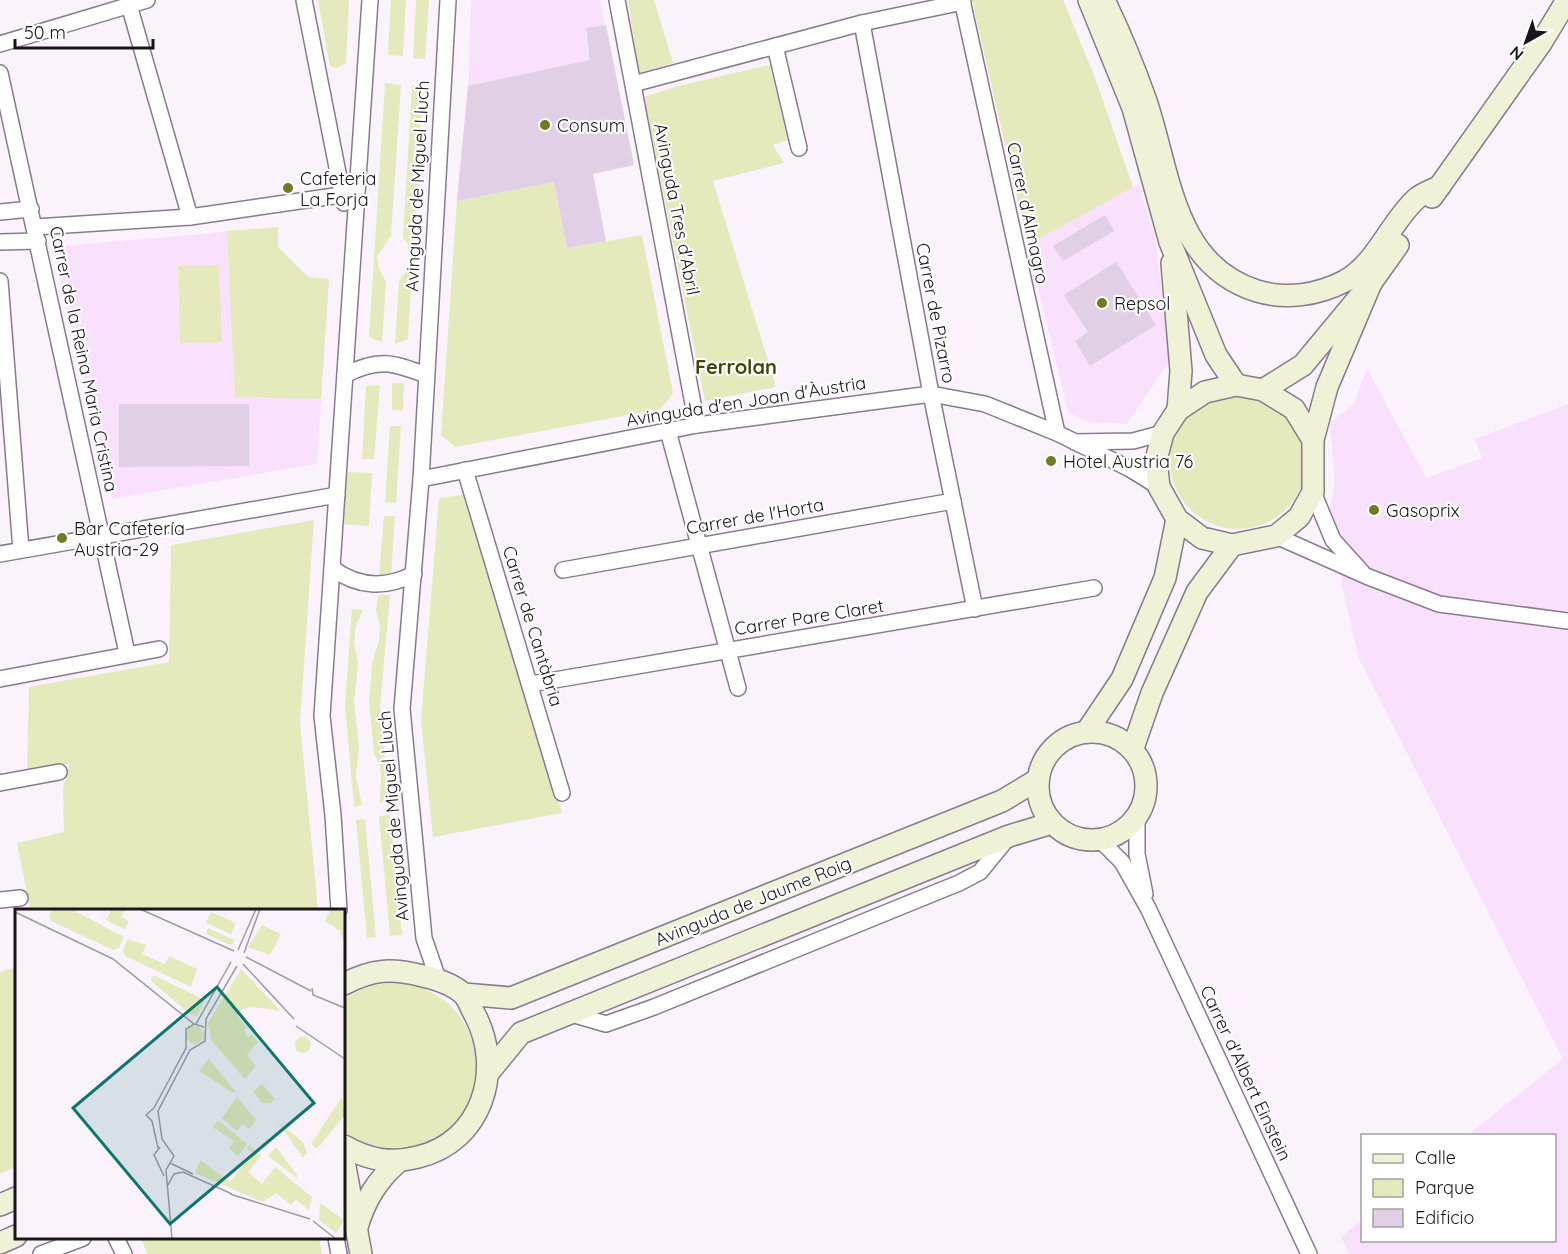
<svg xmlns="http://www.w3.org/2000/svg" width="1568" height="1254" font-family="Quicksand,sans-serif">
<style>
.built{fill:#f9e1fe}
.green{fill:#e4eabc}
.building{fill:#e1cfe5}
.lines{fill:none;stroke-linecap:round;stroke-linejoin:round}
.street-casing{stroke:#8a7a8e;stroke-width:18}
.secondary-casing{stroke:#8a7a8e;stroke-width:24}
.street{stroke:#fff;stroke-width:15}
.secondary{stroke:#eff2d6;stroke-width:21}
.poi-dot{fill:#737a24;stroke:#fff;stroke-width:2}
.labels{text-anchor:middle;dominant-baseline:central;stroke-width:4.5;stroke-linejoin:round;paint-order:stroke}
.poi-label{font-size:18px;fill:#1a141b;stroke:#fff;text-anchor:start}
.street-label{font-size:18px;fill:#1a141b;stroke:#fff}
.neighbourhood-label{font-size:20px;font-weight:bold;fill:#424608;stroke:#fff}
.inset-road{fill:none;stroke:#a19aa2;stroke-width:1.5}
.view{fill:#0f766e;fill-opacity:0.15;stroke:#0f766e;stroke-width:3}
.inset-edge{fill:none;stroke:#1a141b;stroke-width:3}
</style>
<rect width="100%" height="100%" fill="#fbf3fc"/>
<g class="built">
<path d="M471,0H600L634,165L457,201L468,86Z"/>
<path d="M1139,185L1155,237L1170,360L1127,424L1087,422L1068,412L1028,245L1117,194Z"/>
<path d="M278,227V247L308,277L329,279L317,464L112,499L52,247Z"/>
<path d="M1367,368L1426,478L1482,458L1475,439L1568,404V1254H1349L1341,1237L1362,1220V1240H1554V1136L1468,1135L1563,1059L1359,659L1342,586L1341,534L1330,509L1335,482L1330,423L1354,404Z"/>
</g>
<g class="green">
<path d="M318,0H349L346,63L337,68L330,66Z"/>
<path d="M391,0H406L403,56L388,55Z"/>
<path d="M416,0H429L425,59L413,58Z"/>
<path d="M628,0H654L673,63L639,73Z"/>
<path d="M972,0H1063L1094,75L1133,187L1028,245Z"/>
<path d="M770,65L788,140L773,145L784,163L713,181L776,387L705,401L644,97L678,86Z"/>
<path d="M385,83L401,85L391,236L377,256L379,269L386,282L382,342L369,337Z"/>
<path d="M412,85L423,87L408,339L395,344L399,281L410,266L408,244L403,238Z"/>
<path d="M554,182L567,248L642,235L673,393L661,409L455,447L441,435L457,201Z"/>
<path d="M278,227V247L308,277L329,279L321,399L235,397L227,231Z"/>
<path d="M219,265L222,342L180,343L178,266Z"/>
<path d="M392,383H404L403,411L392,410Z"/>
<path d="M380,385L374,459H362L366,386Z"/>
<circle cx="1238" cy="461" r="68"/>
<path d="M390,426H401L396,503L385,502Z"/>
<path d="M345,472L372,473L369,526L342,524Z"/>
<path d="M464,495L562,813L433,837L421,721L439,498Z"/>
<path d="M384,516H395L391,575L379,577Z"/>
<path d="M314,520L300,722L318,910H26L30,909L17,843L64,832L63,788L69,764L27,769L29,687L169,662L171,545Z"/>
<path d="M378,595H390L380,706L389,802L380,803L381,775L379,762L374,754L369,702L372,663L379,641L380,626L376,611Z"/>
<path d="M352,609L363,610L356,625L354,642L358,664L354,702L359,746L356,776L362,805L354,807L345,705Z"/>
<path d="M390,815L402,935L390,936L379,816Z"/>
<path d="M365,819L376,937L367,938L356,820Z"/>
<path d="M16,967V1167L0,1174V972Z"/>
<path d="M393,982C500,990 505,1135 404,1148C382,1151 361,1145 344,1132V998L366,987Z"/>
<path d="M140,1238H319L322,1254H148Z"/>
</g>
<g class="building">
<path d="M606,25L634,165L593,174L606,241L567,248L554,182L457,201L468,86L590,60L586,28Z"/>
<path d="M1105,215L1114,231L1063,261L1053,246Z"/>
<path d="M1116,262L1156,325L1090,366L1075,341L1088,332L1064,295Z"/>
<path d="M119,404H249V466L119,467Z"/>
</g>
<g class="lines">
<defs>
<g id="street">
<path d="M304,0L344,203"/>
<path d="M617,0L697,425"/>
<path d="M962,0L1057,433"/>
<path d="M129,5L190,217"/>
<path d="M862,23L931,394L975,609"/>
<path d="M0,44L147,0"/>
<path d="M775,46L799,148"/>
<path d="M0,73L127,653"/>
<path d="M633,84L862,23L963,2"/>
<path d="M0,212L31,209"/>
<path d="M35,227L190,217L341,195L358,184"/>
<path d="M0,242L38,241"/>
<path d="M0,281L21,550"/>
<path d="M345,375C378,358 392,362 426,375"/>
<path d="M668,431L738,688"/>
<path d="M1075,442L1133,441L1163,433"/>
<path d="M465,470L562,793"/>
<path d="M421,479L697,425L931,394L985,404L1057,433L1130,469L1159,487"/>
<path d="M1313,492L1333,540L1362,572"/>
<path d="M1276,536L1366,576L1439,604L1568,621"/>
<path d="M0,554L337,495"/>
<path d="M332,568C357,587 385,589 414,574"/>
<path d="M563,570L953,501"/>
<path d="M0,679L159,649"/>
<path d="M531,684L1094,588"/>
<path d="M0,783L59,772"/>
<path d="M1137,818V854L1145,894"/>
<path d="M1100,840L1122,862L1148,908L1309,1254"/>
<path d="M0,900L20,898"/>
<path d="M339,910L333,815L322,716L370,0"/>
<path d="M438,979L424,938L402,709L421,479L448,0"/>
<path d="M568,1013L606,1024L654,1007L959,883L980,872L1007,839"/>
<path d="M116,1238L124,1254"/>
<path d="M336,1238L339,1254"/>
<path d="M41,1254L83,1238"/>
</g>
<g id="secondary">
<path d="M1089,0L1133,108L1170,242L1216,355L1236,385"/>
<path d="M1104,0C1120,33 1134,67 1146,101C1170,172 1173,265 1257,291C1286,300 1318,295 1345,281C1377,263 1390,223 1416,199C1423,193 1433,190 1440,186"/>
<path d="M1432,197L1541,43L1567,0"/>
<path d="M1172,263L1181,371L1178,410"/>
<path d="M1263,390L1303,365L1371,283L1398,245"/>
<path d="M1313,440L1294,409L1263,390L1236,385L1205,392L1178,410L1163,433L1156,460L1159,487L1177,519L1202,538L1232,545L1276,536L1299,517L1313,492V440L1327,387L1371,283"/>
<path d="M1087,731L1122,679L1165,578L1177,519"/>
<circle cx="1092" cy="786" r="54"/>
<path d="M1133,748L1152,693L1197,592L1232,545"/>
<path d="M344,984C373,969 391,968 423,976C436,979 454,984 464,995C469,1000 471,1009 475,1015C504,1070 482,1142 418,1157C390,1164 369,1160 344,1146"/>
<path d="M464,994L511,998L1002,801L1037,780"/>
<path d="M489,1072L521,1033L1009,836L1052,823"/>
<path d="M344,1161L361,1254"/>
<path d="M0,1205L16,1198"/>
<path d="M357,1227C365,1200 377,1180 399,1161"/>
<path d="M0,1243L16,1236"/>
</g>
</defs>
<use href="#street" class="street-casing"/>
<use href="#secondary" class="secondary-casing"/>
<use href="#street" class="street"/>
<use href="#secondary" class="secondary"/>
</g>
<g class="poi-dot">
<circle cx="545" cy="125" r="6"/>
<circle cx="288" cy="188" r="6"/>
<circle cx="1102" cy="303" r="6"/>
<circle cx="1051" cy="461" r="6"/>
<circle cx="1374" cy="510" r="6"/>
<circle cx="62" cy="538" r="6"/>
</g>
<g class="labels">
<g class="poi-label">
<text x="557" y="125">Consum</text>
<text x="300" y="178">Cafeteria<tspan x="300" dy="21">La Forja</tspan></text>
<text x="1114" y="303">Repsol</text>
<text x="1063" y="461">Hotel Austria 76</text>
<text x="1386" y="510">Gasoprix</text>
<text x="74" y="528">Bar Cafetería<tspan x="74" dy="21">Austria-29</tspan></text>
</g>
<g class="street-label">
<text transform="translate(417 186) rotate(-87)">Avinguda de Miguel Lluch</text>
<text transform="translate(677 209) rotate(79)">Avinguda Tres d'Abril</text>
<text transform="translate(1028 213) rotate(78)">Carrer d'Almagro</text>
<text transform="translate(936 313) rotate(79)">Carrer de Pizarro</text>
<text transform="translate(84 359) rotate(78)">Carrer de la Reina Maria Cristina</text>
<text transform="translate(746 401) rotate(-9)">Avinguda d'en Joan d'Àustria</text>
<text transform="translate(755 516) rotate(-10)">Carrer de l'Horta</text>
<text transform="translate(809 617) rotate(-9)">Carrer Pare Claret</text>
<text transform="translate(533 626) rotate(73)">Carrer de Cantàbria</text>
<text transform="translate(393 816) rotate(-95)">Avinguda de Miguel Lluch</text>
<text transform="translate(753 901) rotate(-22)">Avinguda de Jaume Roig</text>
<text transform="translate(1246 1073) rotate(65)">Carrer d'Albert Einstein</text>
</g>
<g class="neighbourhood-label">
<text x="736" y="366">Ferrolan</text>
</g>
</g>
<g transform="translate(15 909)">
<rect width="330" height="330" fill="#fbf3fc"/>
<path d="M38,0H56L109,28L104,39L98,41L36,12L34,6ZM97,0L110,1L106,8L114,12L110,20L91,11ZM316,0L330,3V37L325,22L310,12ZM196,3L221,14L216,25L191,14ZM247,16L266,25L255,46L233,38ZM193,19L219,31L217,37L191,25ZM113,30L131,36L127,45L150,55L154,47L182,60L176,78L110,47L108,41ZM226,60L266,102L237,98L227,100L222,107L232,118L229,122L233,128L237,125L243,133L232,146L241,157L230,170L196,131L193,114ZM138,66L190,91L182,107L176,106L136,72ZM171 126a9 9 0 1 1 18 0a9 9 0 1 1-18 0ZM280 136a8 8 0 1 1 16 0a8 8 0 1 1-16 0ZM194,150L220,182L218,184L184,162ZM247,175L260,190L256,194H247L238,182ZM222,188L241,211L234,220L228,215L222,222L207,209ZM327,188L330,206L302,240L296,235ZM203,211L232,235L223,247L214,239L219,232L198,218ZM263,213L288,233L292,243L288,249ZM234,236L246,247L233,263L247,275L260,258L297,288L294,301L281,291L276,296L261,284L248,293L180,264L185,251L215,273L238,244L232,240ZM261,238L282,266V269L253,247ZM305,294L329,311L321,324L304,311Z" fill="#e4eabc"/>
<path class="inset-road" d="M125,0L219,42M0,3L98,50L179,115M223,41L241,0M229,44L245,0M231,48L296,82M228,55L279,110M297,79L298,86L330,99M181,115L216,53M281,117L330,150M139,199L171,139V120L179,115L189,118M139,199L131,206L137,212L143,239M145,238L139,246L149,267M155,254L178,265M153,276L159,265L168,263L217,285M215,285L295,310M298,312L321,330M157,330L151,261L159,247L147,230L143,202L175,141L190,132L191,110L222,57"/>
<path class="view" d="M202,78L299,194L155,315L58,199Z"/>
<rect width="330" height="330" class="inset-edge"/>
</g>
<rect x="1361" y="1134" width="195" height="108" fill="#ffffff" stroke="#a3a1a4" stroke-width="1.5"/>
<rect x="1373" y="1154" width="30" height="9" fill="#eff2d6" stroke="#a3a1a4" stroke-width="1.5"/>
<text x="1415" y="1164" font-size="18" fill="#1a141b">Calle</text>
<rect x="1373" y="1179" width="30" height="18" fill="#e4eabc" stroke="#a3a1a4" stroke-width="1.5"/>
<text x="1415" y="1194" font-size="18" fill="#1a141b">Parque</text>
<rect x="1373" y="1209" width="30" height="18" fill="#e1cfe5" stroke="#a3a1a4" stroke-width="1.5"/>
<text x="1415" y="1224" font-size="18" fill="#1a141b">Edificio</text>
<g transform="translate(1526 42) rotate(220)" stroke="#ffffff" stroke-width="4.5" paint-order="stroke">
<path d="M0-4.5L10 22L0 15L-10 22Z" fill="#1a141b"/>
<text y="-9" font-size="16" font-weight="bold" text-anchor="middle" fill="#1a141b">N</text>
</g>
<path d="M15 39v9h138v-9" fill="none" stroke="#1a141b" stroke-width="3"/>
<text x="24" y="39" font-size="18" fill="#1a141b" stroke="#ffffff" stroke-width="4.5" paint-order="stroke">50 m</text>
</svg>
